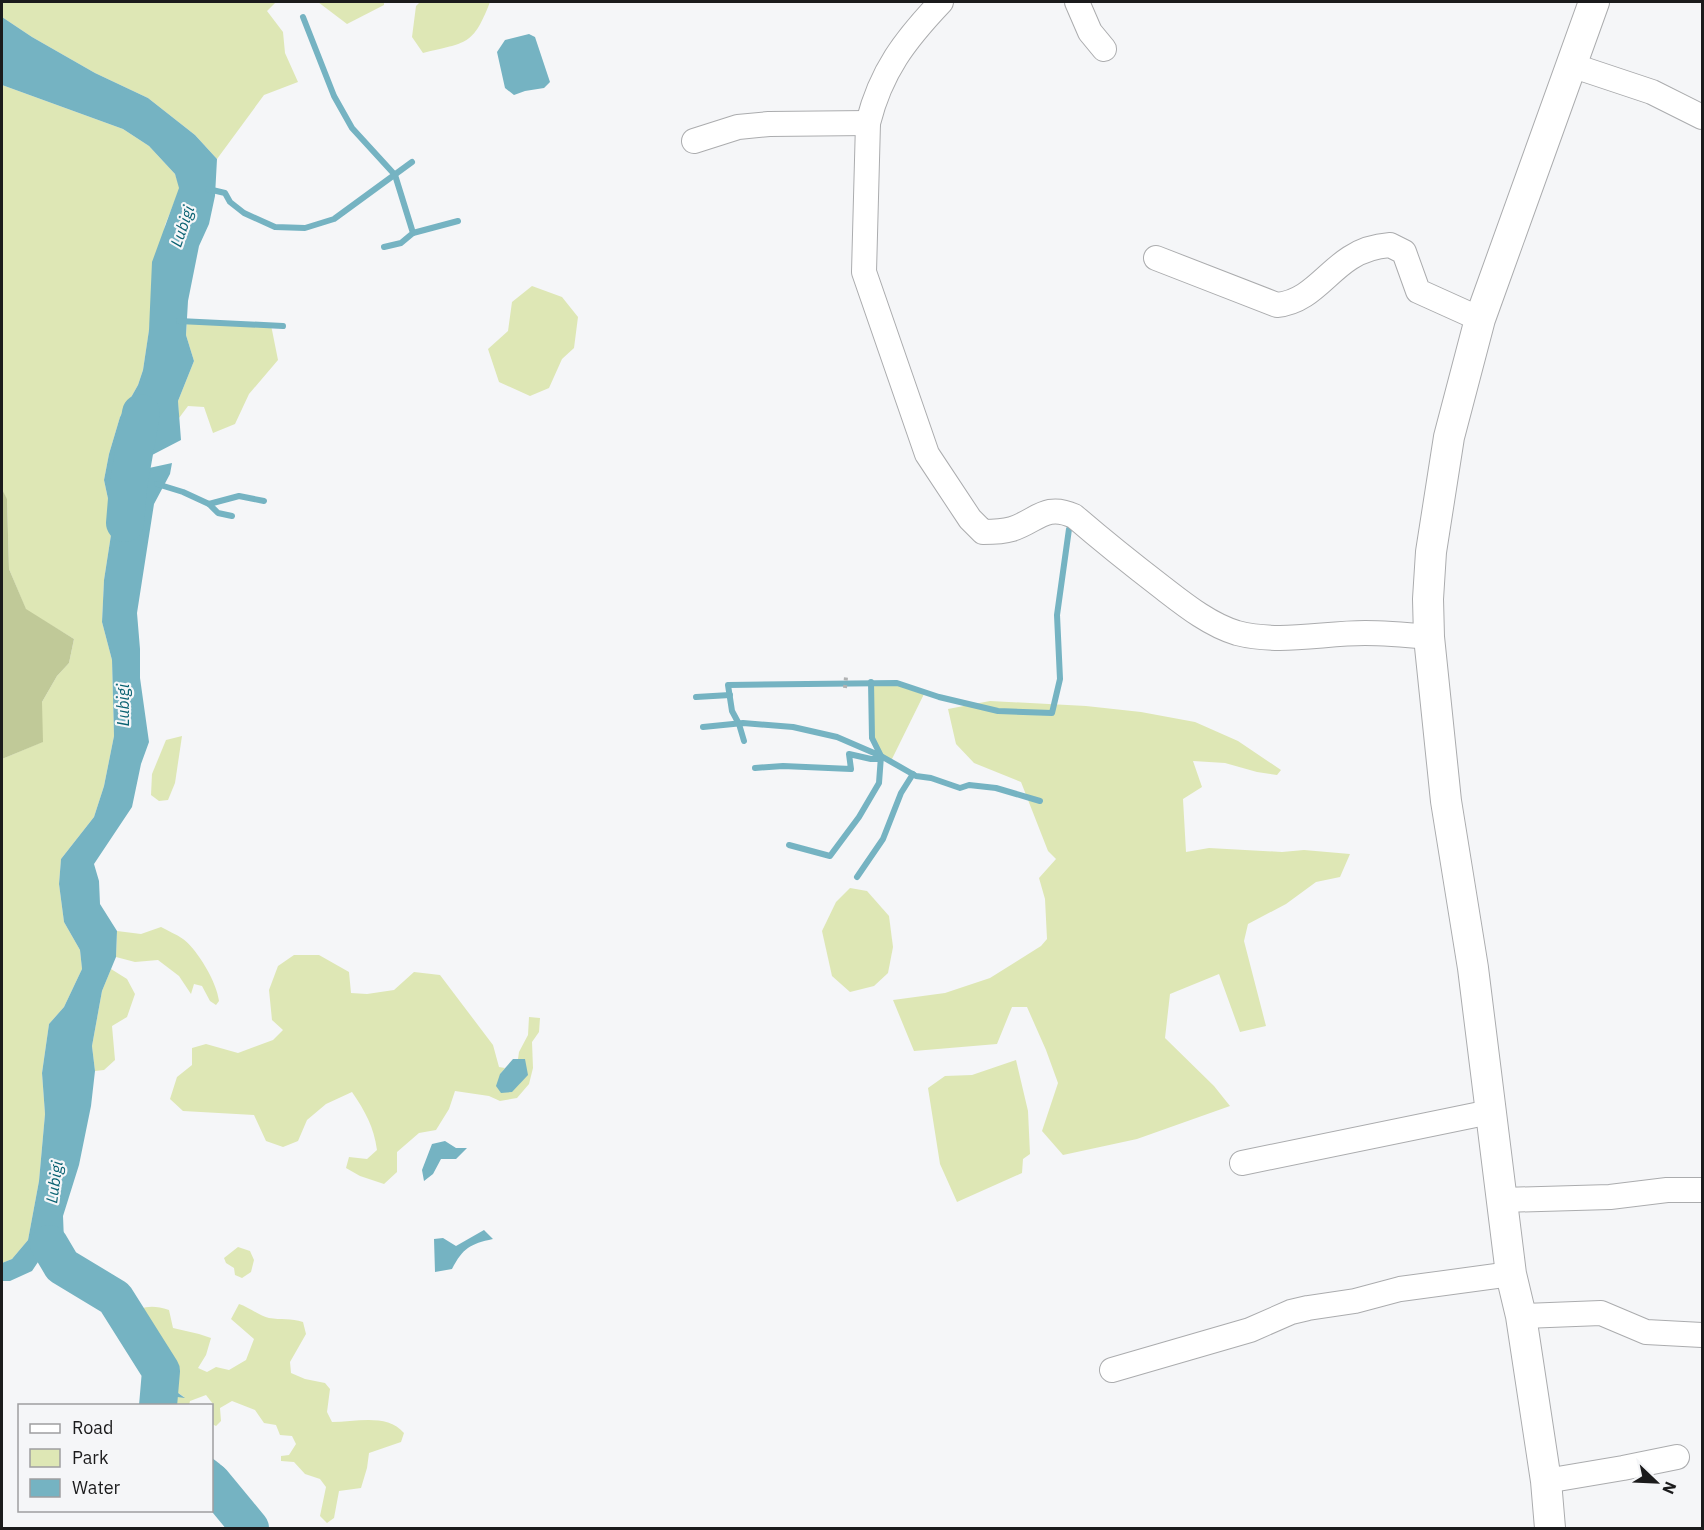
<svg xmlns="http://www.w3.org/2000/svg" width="1704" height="1530" font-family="'IBM Plex Sans',sans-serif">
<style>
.green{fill:#dee7b5}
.forest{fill:#c0c998}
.water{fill:#75b3c2}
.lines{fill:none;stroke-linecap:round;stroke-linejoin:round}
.stream{stroke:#75b3c2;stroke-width:6}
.river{stroke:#75b3c2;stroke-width:38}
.minor-casing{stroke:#abacae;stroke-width:26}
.tertiary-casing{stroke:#abacae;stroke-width:32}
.path{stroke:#b1b2b3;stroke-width:4;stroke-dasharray:3 4.5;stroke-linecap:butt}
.minor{stroke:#fff;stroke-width:24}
.tertiary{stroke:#fff;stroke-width:30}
.labels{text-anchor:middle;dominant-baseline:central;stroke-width:4.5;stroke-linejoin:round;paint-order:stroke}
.water-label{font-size:16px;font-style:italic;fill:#0a6272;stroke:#f5f6f8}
</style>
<rect width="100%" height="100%" fill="#f5f6f8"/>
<g class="green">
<path d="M2,2H276L267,11L283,32L285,53L298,82L264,95L217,159L195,135L148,98L95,73L32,37L2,17Z"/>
<path d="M318,2H384V5L347,24Z"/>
<path d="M420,2H490C473,46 467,42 423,53L412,37L416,6Z"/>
<path d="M2,85L123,129L149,146L175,174L180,188L165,225L143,370L138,385L120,417L109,454L104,480L113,522L104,580L102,622L112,660L114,736L104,786L94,817L61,859L59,884L64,922L80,950L82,969L64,1007L49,1024L42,1073L45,1114L39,1181L28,1240L12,1259L2,1263V759L42,742V702L57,676L69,663L74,639L26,610L9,569L7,500L2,489Z"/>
<path d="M532,286L562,297L578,317L574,348L562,359L549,388L530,396L499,382L488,349L508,331L512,302Z"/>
<path d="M187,321L271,325L278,360L249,394L235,424L213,433L204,407L188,406L179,418L178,401L194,361L186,335Z"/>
<path d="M871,682L897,683L925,692L891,761C865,746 872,709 871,682Z"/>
<path d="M990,701L1086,706L1141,712L1195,722L1238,741L1281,770L1277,775L1257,772L1225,763L1193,761L1202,787L1183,799L1186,852L1209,848L1282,852L1304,850L1350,854L1340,877L1316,882L1286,904L1248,924L1244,941L1266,1026L1240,1032L1219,974L1170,994L1165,1038L1214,1086L1230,1106L1137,1139L1063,1155L1042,1131L1058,1083L1046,1050L1027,1007H1012L997,1044L914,1051L893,1000L945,993L990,978L1041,946L1047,939L1045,899L1039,878L1056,859L1048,851L1021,782L974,763L956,744L948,709Z"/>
<path d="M182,736L175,783L168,800L159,801L151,795L152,774L166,740Z"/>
<path d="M850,888L867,891L889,916L893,947L888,973L874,986L850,992L832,976L822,931L836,902Z"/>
<path d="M161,927C168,931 176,934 183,939C198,950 217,983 219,1001L216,1005L210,1001L202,986L194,984L191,994L179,976L158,960L135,962L116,957L117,931L141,934Z"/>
<path d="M294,955H319L349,972L351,993L367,994L394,990L414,972L440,975L493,1045L499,1067L505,1068L500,1074L525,1059H518L519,1052L528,1035L529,1017L540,1018L539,1032L532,1042L533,1068L529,1084L517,1098L500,1101L489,1096L455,1091L449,1109L436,1130L419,1133L397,1152V1172L384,1184L360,1176L346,1168L349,1157L367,1159L377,1150C374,1127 365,1111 352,1092L326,1104L307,1120L298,1141L283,1147L266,1141L254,1115L183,1111L170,1099L177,1077L192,1065V1048L206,1044L238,1053L273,1040L283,1030L272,1020L269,990L278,966Z"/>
<path d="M111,969L127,979L135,994L127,1017L112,1026L115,1060L104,1070L95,1071L92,1046L102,991Z"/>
<path d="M1016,1060L1028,1111L1030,1154L1023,1159L1022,1173L957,1202L940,1164L928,1088L945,1076L972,1075Z"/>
<path d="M238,1247L250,1251L254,1260L251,1272L242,1278L235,1275L234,1268L226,1263L224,1258Z"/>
<path d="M239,1304C249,1307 261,1317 269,1318C281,1320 291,1318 303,1322L306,1334L290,1362L291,1373L305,1379L325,1383L330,1389L327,1412L332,1422C356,1422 387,1413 404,1433L401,1442L369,1453L367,1468L361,1488L339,1491L334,1518L327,1523L320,1516L326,1487L320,1479L305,1474L294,1462L281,1461V1456L289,1455L296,1444L292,1436L280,1435L276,1425L264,1423L255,1410L232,1401L220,1408L221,1421L216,1426L212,1424L213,1404L206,1395L190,1401L189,1405H170V1396L184,1397L174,1390L169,1380L159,1385L161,1371L126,1315C143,1307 150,1304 169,1310L173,1328L199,1334L211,1338L206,1355L198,1368L207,1372L216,1367L229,1370L246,1360L254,1339L231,1319Z"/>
</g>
<path class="forest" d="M2,489L7,499L9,569L26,609L74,639L69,663L57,676L42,702L43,742L2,759Z"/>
<g class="water">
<path d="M2,17L32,37L95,73L148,98L195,135L217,159L215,196L209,224L199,246L188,301L186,335L194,361L178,401L181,440L129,467L126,473L172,463L170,474L154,504L137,613L140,649V678L149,742L141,764L132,807L94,864L99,881L100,904L117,931L116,957L102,991L92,1046L95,1071L91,1106L79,1165L63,1216L64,1241L82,1263L84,1279L66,1281L44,1253L32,1271L10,1281H2V1263L12,1259L28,1240L39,1181L45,1114L42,1073L49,1024L64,1007L82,969L80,950L64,922L59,884L61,859L94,817L104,786L114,736L112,660L102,622L104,580L113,522L104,480L109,454L120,417L138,385L143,370L149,330L152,262L179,188L175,174L149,146L123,129L2,85Z"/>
<path d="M529,34L535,37L550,82L544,88L525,91L514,95L505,88L497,52L505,40Z"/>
<path d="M513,1059H525L528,1075L512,1092L501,1093L496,1086L500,1074Z"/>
<path d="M445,1141L456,1148H467L456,1159H441L433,1174L424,1181L422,1170L432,1144Z"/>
<path d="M484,1230L493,1239C470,1244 463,1248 452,1269L435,1272L434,1239L443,1238L456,1246Z"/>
<path d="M168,1380L174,1390L185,1398L170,1396V1405H149L159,1385Z"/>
<path d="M212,1458C233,1473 234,1481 232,1507L212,1494Z"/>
</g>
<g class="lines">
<g class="stream">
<path d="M303,17L334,96L352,128L395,175L413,233L401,243L384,247"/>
<path d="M208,189L225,193L230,202L244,213L275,227L305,228L334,219L412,162"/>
<path d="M413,233L458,221"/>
<path d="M179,321L283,326"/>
<path d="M157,484L183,492L209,504L239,496L264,501"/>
<path d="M209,504L218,513L232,516"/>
<path d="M696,697L730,695"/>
<path d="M703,727L743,723L793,727L837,737L881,756L916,776L931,778L960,788L969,785L996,788L1040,801"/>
<path d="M744,741L739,724L732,711L728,685L897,683L939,697L998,711L1052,713L1060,679L1057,615L1069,529"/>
<path d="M755,768L783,766L851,769L849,754L871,759H881"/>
<path d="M789,845L830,856L859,817L879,783L881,756L872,738L871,682"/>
<path d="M857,877L883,839L901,793L913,774"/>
</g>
<g class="river">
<path d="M125,523L128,487L141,413"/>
<path d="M49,1244L62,1266L115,1298L161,1371L158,1406"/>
<path d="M212,1482L250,1528"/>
</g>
<defs>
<g id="minor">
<path d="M941,2C905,40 881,71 868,123L864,272L927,454L970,519L983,532C993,532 1002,532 1012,529C1037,521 1045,503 1074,516C1103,541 1133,565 1163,588C1185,605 1210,625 1237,633C1280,644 1322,633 1365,633C1386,633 1408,635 1429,637"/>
<path d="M1077,2L1090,32L1104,49"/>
<path d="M1571,65L1652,92L1702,117"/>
<path d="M694,141L738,127L769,124L868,123"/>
<path d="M1156,258L1277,305C1309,302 1325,274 1350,258C1362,250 1376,246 1390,245L1404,252L1418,291L1480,319"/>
<path d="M1242,1163L1490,1112"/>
<path d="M1503,1200L1610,1197L1667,1190H1702"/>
<path d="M1521,1316L1601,1313L1646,1332L1702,1335"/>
<path d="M1112,1370L1250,1330L1291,1312L1308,1308L1355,1301L1400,1289L1511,1274"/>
<path d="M1546,1481L1623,1468L1677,1457"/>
</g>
<path id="tertiary" d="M1550,1528L1546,1481L1521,1316L1511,1274L1473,968L1446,801L1429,637L1428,599L1431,552L1449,437L1480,319L1594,2"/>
</defs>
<use href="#minor" class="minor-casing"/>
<use href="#tertiary" class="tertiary-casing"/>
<path class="path" d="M845,688L846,677"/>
<use href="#minor" class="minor"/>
<use href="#tertiary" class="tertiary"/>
</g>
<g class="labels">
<g class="water-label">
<text transform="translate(182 226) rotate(-71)">Lubigi</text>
<text transform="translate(123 705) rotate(-90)">Lubigi</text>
<text transform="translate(54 1182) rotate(-82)">Lubigi</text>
</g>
</g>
<rect width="1704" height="1530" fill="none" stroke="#1b1b1c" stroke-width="6"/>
<rect x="18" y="1404" width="195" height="108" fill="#f5f6f8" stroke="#9e9ea0" stroke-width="1.5"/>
<rect x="30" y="1424" width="30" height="9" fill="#ffffff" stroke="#9e9ea0" stroke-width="1.5"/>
<text x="72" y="1434" font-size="18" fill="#1b1b1c">Road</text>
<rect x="30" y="1449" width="30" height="18" fill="#dee7b5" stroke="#9e9ea0" stroke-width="1.5"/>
<text x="72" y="1464" font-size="18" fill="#1b1b1c">Park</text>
<rect x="30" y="1479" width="30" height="18" fill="#75b3c2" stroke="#9e9ea0" stroke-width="1.5"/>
<text x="72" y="1494" font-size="18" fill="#1b1b1c">Water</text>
<g transform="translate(1656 1482) rotate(113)" stroke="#f5f6f8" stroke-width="4.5" paint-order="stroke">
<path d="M0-4.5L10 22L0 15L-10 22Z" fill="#1b1b1c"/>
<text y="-9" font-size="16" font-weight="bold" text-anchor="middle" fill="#1b1b1c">N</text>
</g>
</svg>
